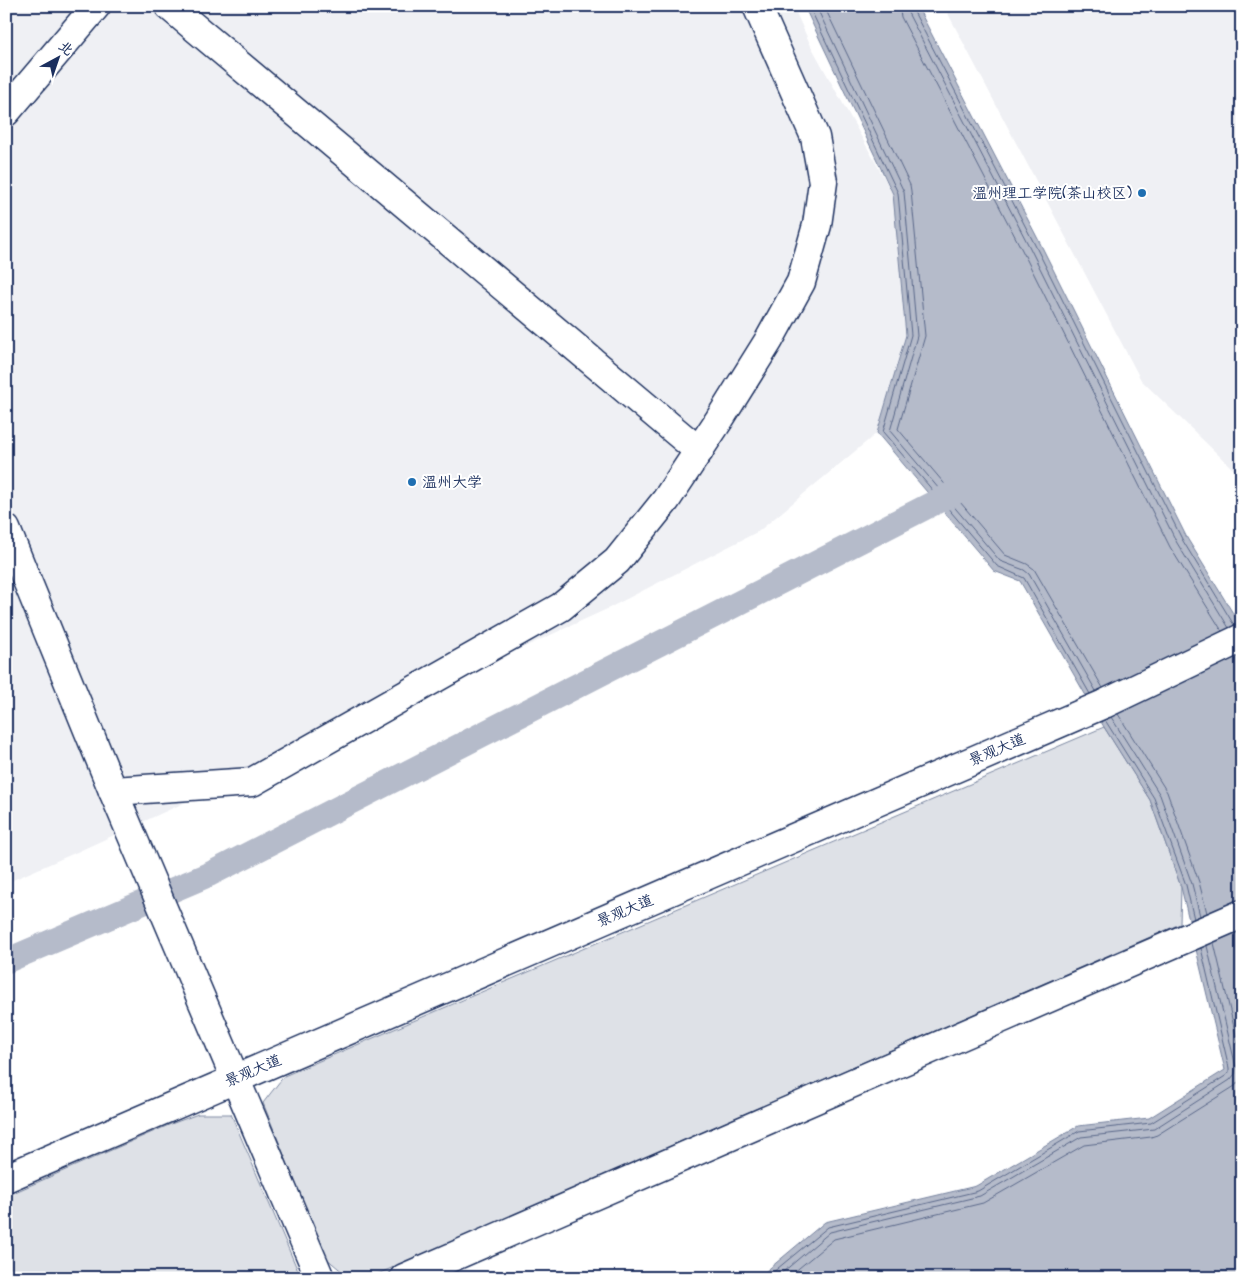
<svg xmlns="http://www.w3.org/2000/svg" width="1248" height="1284" font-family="'Architects Daughter','LXGW WenKai TC',sans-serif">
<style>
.built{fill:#eff0f4}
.green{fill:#dee1e7;stroke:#7c88a2}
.water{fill:#b5bbca;stroke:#77839f}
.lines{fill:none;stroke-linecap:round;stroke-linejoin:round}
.shore{stroke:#596789;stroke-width:1}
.canal{stroke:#b5bbca;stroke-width:25}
.minor-casing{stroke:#1b2f5e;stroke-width:31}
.secondary-casing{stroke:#1b2f5e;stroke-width:31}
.minor{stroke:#fff;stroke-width:28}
.secondary{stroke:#fff;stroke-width:28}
.poi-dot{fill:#1f6fb2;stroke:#fff;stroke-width:2}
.labels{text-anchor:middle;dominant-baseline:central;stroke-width:4;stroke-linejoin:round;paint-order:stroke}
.poi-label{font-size:15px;fill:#1b2f5e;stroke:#fff;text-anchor:end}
.street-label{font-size:15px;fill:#1b2f5e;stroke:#fff}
</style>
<rect width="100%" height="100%" fill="#fff"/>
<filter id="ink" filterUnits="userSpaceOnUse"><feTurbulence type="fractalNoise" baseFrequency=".02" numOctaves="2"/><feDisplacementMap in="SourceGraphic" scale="10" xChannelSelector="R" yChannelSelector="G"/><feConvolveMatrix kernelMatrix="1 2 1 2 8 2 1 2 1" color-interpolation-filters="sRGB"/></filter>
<g filter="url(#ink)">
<g class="built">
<path d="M6,6H793L811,46L893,194L906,335L877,433L759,531L605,610L77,852L6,883Z"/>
<path d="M944,6H1242V466L1234,470L1141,380Z"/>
</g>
<g class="green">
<path d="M1104,727L1150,800L1181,887L1180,924L371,1277L345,1274L326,1258L263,1103L284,1076Z"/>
<path d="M198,1114H231L301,1278H6V1196L171,1124Z"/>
</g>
<path class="water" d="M804,6H917L1039,241L1187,538L1242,628V1278H758L825,1222L976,1186L1078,1126L1149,1118L1225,1070L1181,887L1150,800L1104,727L1020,581L994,571L877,433L906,335L893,194Z"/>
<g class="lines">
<g class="shore">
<path d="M809,6L898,193L911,335L883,432L997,566L1024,578L1090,694"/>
<path d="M816,6L904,192L917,336L890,431L1000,561L1024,570L1029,574L1096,691"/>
<path d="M824,6L910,185L911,191L925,336L898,429L1005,555L1027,564L1034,569L1103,688"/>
<path d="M899,6L901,17L1022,250L1170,547L1222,631"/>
<path d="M907,6L908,13L1029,246L1177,543L1229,628"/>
<path d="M913,6V10L1034,243L1183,541L1234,625"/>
<path d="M1118,714L1167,792L1199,882L1207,913"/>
<path d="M1111,717L1160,795L1192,884L1200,916"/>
<path d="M1105,720L1154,798L1186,885L1194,919"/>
<path d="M1214,943L1242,1061"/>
<path d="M766,1278L828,1227L978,1191L1079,1131L1151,1123L1227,1075L1229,1072V1068L1201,948"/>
<path d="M776,1278L830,1232L980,1196L1081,1137L1154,1129L1230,1080L1235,1074L1236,1067L1207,946"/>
<path d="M787,1278L834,1239L983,1203L1084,1145L1151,1137L1157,1135L1235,1086L1242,1077"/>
</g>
<path class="canal" d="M6,961L210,874L965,487"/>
<defs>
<g id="minor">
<path d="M169,6L699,451"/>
<path d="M6,112L96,6"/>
<path d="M6,529L113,791L320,1278"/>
<path d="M113,791L252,782L561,607L617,561L666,500L719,420L769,340L801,282L817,225L823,182L815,137L757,6"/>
</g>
<g id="secondary">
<path d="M6,1178L1104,704L1242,638"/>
<path d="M404,1278L1242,914"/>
</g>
</defs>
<use href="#minor" class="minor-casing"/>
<use href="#secondary" class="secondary-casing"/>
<use href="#minor" class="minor"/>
<use href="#secondary" class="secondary"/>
</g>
</g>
<g class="poi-dot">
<circle cx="1142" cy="193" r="5"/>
<circle cx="412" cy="482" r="5"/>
</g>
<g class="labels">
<g class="poi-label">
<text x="1132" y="193">温州理工学院(茶山校区)</text>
<text x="422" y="482" text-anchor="start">温州大学</text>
</g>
<g class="street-label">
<text transform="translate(997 750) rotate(-23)">景观大道</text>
<text transform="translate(625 911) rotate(-23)">景观大道</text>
<text transform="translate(253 1071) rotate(-23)">景观大道</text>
</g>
</g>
<rect width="1248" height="1284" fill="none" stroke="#fff" stroke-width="25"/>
<rect x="12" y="12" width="1223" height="1259" fill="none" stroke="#1b2f5e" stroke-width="2" filter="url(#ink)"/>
<g transform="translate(58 58) rotate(40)" stroke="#ffffff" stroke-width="4" paint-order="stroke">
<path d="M0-4L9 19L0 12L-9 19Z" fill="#1b2f5e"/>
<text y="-8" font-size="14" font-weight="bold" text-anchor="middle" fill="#1b2f5e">北</text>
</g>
</svg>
